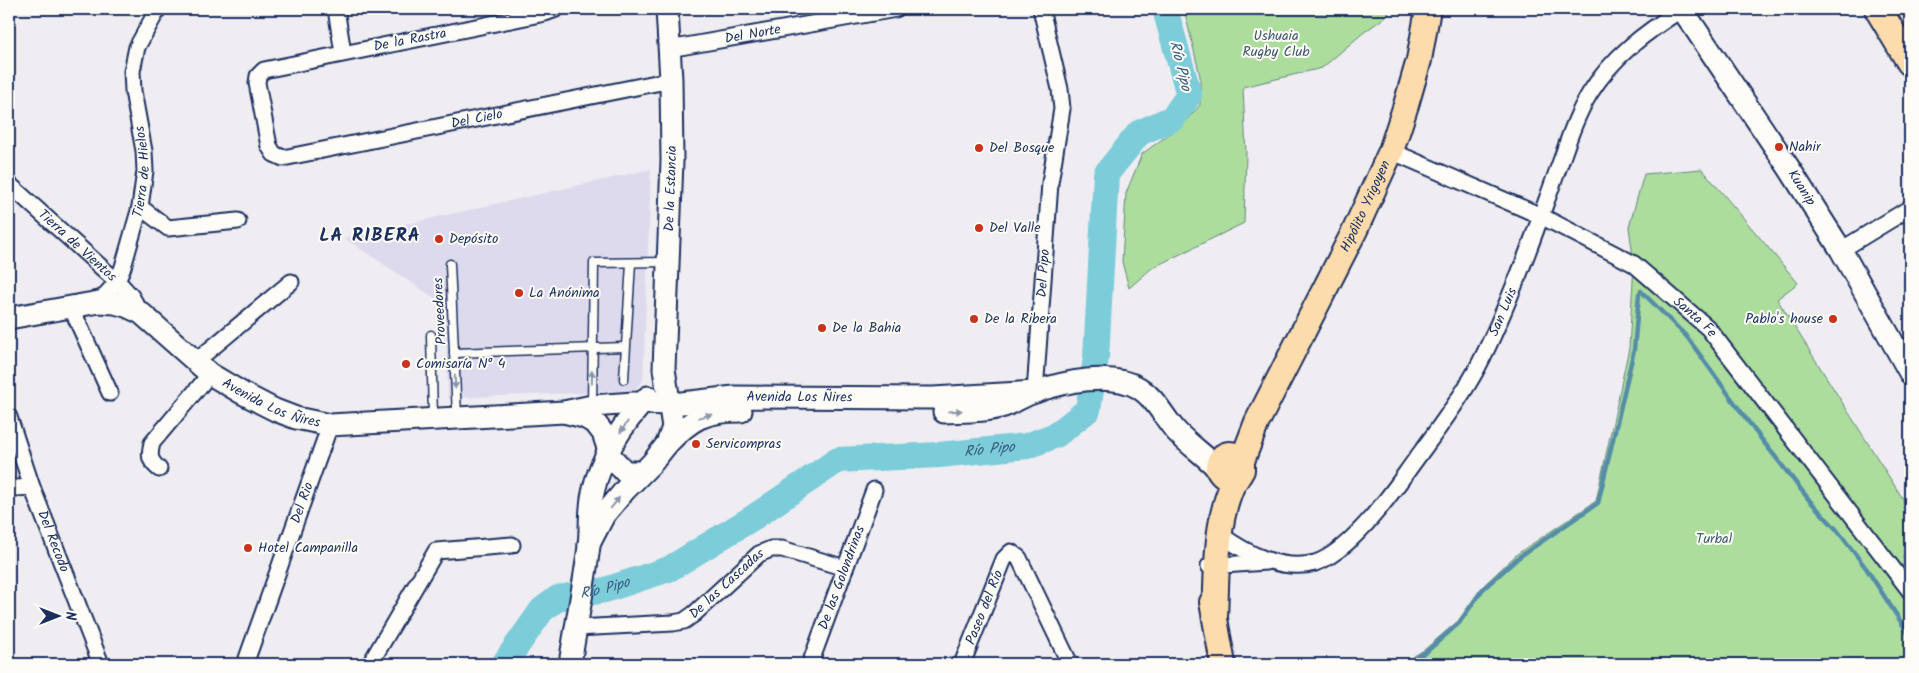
<svg xmlns="http://www.w3.org/2000/svg" width="1919" height="673" font-family="Kalam,sans-serif">
<style>
.built{fill:#dedaed}
.green{fill:#acdd9d;stroke:#64867e}
.lines{fill:none;stroke-linecap:round;stroke-linejoin:round}
.stream{stroke:#558da8;stroke-width:4.5}
.river{stroke:#7cccd9;stroke-width:26}
.lane-casing{stroke:#1b2f5e;stroke-width:11}
.street-casing{stroke:#1b2f5e;stroke-width:19}
.secondary-casing{stroke:#1b2f5e;stroke-width:25}
.primary-casing{stroke:#1b2f5e;stroke-width:28}
.highway-casing{stroke:#1b2f5e;stroke-width:30}
.path{stroke:#1b2f5e;stroke-width:2.5;stroke-dasharray:1 4;stroke-linecap:butt}
.lane{stroke:#fdfcf7;stroke-width:8}
.street{stroke:#fdfcf7;stroke-width:15}
.secondary{stroke:#fdfcf7;stroke-width:21}
.primary{stroke:#fcdcac;stroke-width:24}
.highway{stroke:#fcdcac;stroke-width:26}
.oneway{fill:#8c96aa}
.poi-dot{fill:#c8321e;stroke:#fdfcf7;stroke-width:2}
.labels{text-anchor:middle;dominant-baseline:central;stroke-width:4;stroke-linejoin:round;paint-order:stroke}
.street-label{font-size:14px;fill:#1b2f5e;stroke:#fdfcf7}
.park-label{font-size:14px;fill:#3f5a6e;stroke:#fdfcf7}
.poi-label{font-size:14px;fill:#1b2f5e;stroke:#fdfcf7;text-anchor:start}
.water-label{font-size:15px;font-style:italic;fill:#385e83;stroke:#fdfcf7}
.district-label{font-size:19px;font-weight:bold;letter-spacing:1px;fill:#1b2f5e;stroke:#fdfcf7}
</style>
<rect width="100%" height="100%" fill="#efedf2"/>
<filter id="ink" filterUnits="userSpaceOnUse"><feTurbulence type="fractalNoise" baseFrequency=".02" numOctaves="2"/><feDisplacementMap in="SourceGraphic" scale="10" xChannelSelector="R" yChannelSelector="G"/><feConvolveMatrix kernelMatrix="1 2 1 2 8 2 1 2 1" color-interpolation-filters="sRGB"/></filter>
<g filter="url(#ink)">
<path class="built" d="M651,169L643,381L633,391L448,398L445,305L344,238Z"/>
<g class="green">
<path d="M1184,9H1389L1388,15L1363,33L1322,68L1243,87L1246,154L1244,223L1152,268L1129,288L1122,262L1126,193L1142,154L1184,123L1200,105V76Z"/>
<path d="M1702,169L1798,283L1777,299L1910,510V664H1401L1424,650L1458,621L1482,587L1517,554L1596,501L1629,348L1634,264L1629,227L1644,174Z"/>
</g>
<g class="lines">
<g class="stream">
<path d="M1641,291L1687,337L1755,431L1810,501L1837,530L1866,568L1910,636"/>
<path d="M1406,664L1426,652L1459,623L1483,589L1519,557L1598,503L1634,350L1639,294"/>
</g>
<path class="river" id="s1" d="M504,664L542,610L558,598L605,590L669,569L754,517L838,460L939,455L1027,446L1056,435L1088,410L1096,358L1106,174L1139,133L1173,118L1189,95L1165,9"/>
<defs>
<g id="lane">
<path d="M450,264L457,416"/>
<path d="M431,335L433,417"/>
<path d="M454,353L625,347"/>
<path d="M624,379L631,263"/>
<path d="M592,405L594,263L666,262"/>
</g>
<g id="street">
<path d="M336,9L343,53"/>
<path id="s2" d="M556,9L545,13L264,70L258,76L257,83L269,146L274,154L283,158L671,80"/>
<path id="s3" d="M669,49L896,9"/>
<path id="s4" d="M1391,151L1541,216L1634,264L1708,328L1910,591"/>
<path id="s5" d="M9,184L122,286L131,296L141,313"/>
<path d="M140,207L168,228L238,221"/>
<path d="M1841,250L1910,208"/>
<path id="s6" d="M99,302L117,282L123,267L140,207L145,171L144,151L133,91L132,71L137,47L158,9"/>
<path d="M71,307L110,393"/>
<path d="M195,362L291,282"/>
<path id="s7" d="M1035,392L1050,183L1062,109L1060,89L1041,9"/>
<path id="s8" d="M9,417L32,487L101,664"/>
<path d="M159,469C149,460 149,456 152,443L210,374"/>
<path d="M9,486L16,488L32,487"/>
<path id="s9" d="M1220,534C1245,553 1282,572 1315,563C1347,553 1387,500 1406,473C1428,442 1452,412 1471,379C1489,349 1503,312 1517,279C1533,240 1546,201 1561,161C1569,138 1577,114 1590,93C1613,56 1646,32 1682,9"/>
<path d="M1209,566L1266,562"/>
<path id="s10" d="M576,628L673,623L684,621L694,614L759,554L771,549H782L845,568"/>
<path id="s11" d="M245,664L330,425"/>
<path d="M370,664L436,551L512,545"/>
<path id="s12" d="M810,664L874,490"/>
<path id="s13" d="M962,664L1004,559L1011,552L1019,558L1070,664"/>
</g>
<g id="secondary">
<path id="s14" d="M1682,9L1789,168L1841,250L1910,373"/>
<path id="s15" d="M9,318L99,302L115,303L126,306L141,313L210,374L242,393L275,410L296,418L330,425L564,412L592,406L634,403L673,404L734,397L933,398L1035,392"/>
<path d="M564,412L584,417L596,424L603,433L611,457L625,472H642"/>
<path d="M944,412C963,411 985,412 1004,406C1015,402 1024,395 1035,392C1063,382 1111,371 1139,388C1156,399 1163,416 1176,431C1189,445 1205,455 1218,469"/>
<path d="M667,444C691,419 704,411 741,411"/>
<path id="s16" d="M589,544L604,515L625,490L652,463L667,444L673,427L664,369L672,161L671,80L667,9"/>
<path d="M570,664C576,625 584,586 589,546C591,529 589,510 593,493C600,458 623,423 648,397"/>
</g>
<g id="primary">
<path d="M1236,477C1228,480 1222,477 1218,469C1218,453 1233,449 1242,461"/>
<path d="M1212,602L1223,664"/>
<path id="s17" d="M1215,617C1217,576 1215,525 1232,486C1235,480 1239,476 1242,470V461L1257,422L1355,230L1391,151L1406,105L1419,60L1428,9"/>
</g>
<path id="highway" d="M1878,9L1910,62"/>
</defs>
<use href="#lane" class="lane-casing"/>
<use href="#street" class="street-casing"/>
<use href="#secondary" class="secondary-casing"/>
<use href="#primary" class="primary-casing"/>
<use href="#highway" class="highway-casing"/>
<path class="path" d="M1903,558L1910,554"/>
<use href="#lane" class="lane"/>
<use href="#street" class="street"/>
<use href="#secondary" class="secondary"/>
<use href="#primary" class="primary"/>
<use href="#highway" class="highway"/>
</g>
<defs><path id="oneway-solid" d="M-6-.8H1V-3.2L6.5 0L1 3.2V.8H-6Z" transform="scale(1.25)"/></defs>
<g class="oneway">
<use href="#oneway-solid" transform="translate(592 377) rotate(-89)"/>
<use href="#oneway-solid" transform="translate(455 382) rotate(88)"/>
<use href="#oneway-solid" transform="translate(955 411) rotate(-3)"/>
<use href="#oneway-solid" transform="translate(705 416) rotate(-14)"/>
<use href="#oneway-solid" transform="translate(624 427) rotate(124)"/>
<use href="#oneway-solid" transform="translate(615 503) rotate(-52)"/>
</g>
</g>
<g class="poi-dot">
<circle cx="1779" cy="147" r="5"/>
<circle cx="979" cy="148" r="5"/>
<circle cx="979" cy="228" r="5"/>
<circle cx="439" cy="239" r="5"/>
<circle cx="519" cy="293" r="5"/>
<circle cx="974" cy="319" r="5"/>
<circle cx="1833" cy="319" r="5"/>
<circle cx="822" cy="328" r="5"/>
<circle cx="406" cy="364" r="5"/>
<circle cx="696" cy="444" r="5"/>
<circle cx="248" cy="548" r="5"/>
</g>
<g class="labels">
<g class="street-label">
<text stroke="none"><textPath href="#s3" startOffset="85">Del Norte</textPath></text>
<text transform="translate(410 40) rotate(-11)">De la Rastra</text>
<text stroke="none"><textPath href="#s2" startOffset="595">Del Cielo</textPath></text>
<text stroke="none"><textPath href="#s6" startOffset="141">Tierra de Hielos</textPath></text>
<text stroke="none"><textPath href="#s14" startOffset="215">Kuanip</textPath></text>
<text stroke="none"><textPath href="#s16" startOffset="385">De la Estancia</textPath></text>
<text stroke="none"><textPath href="#s17" startOffset="444">Hipólito Yrigoyen</textPath></text>
<text stroke="none"><textPath href="#s5" startOffset="92">Tierra de Vientos</textPath></text>
<text stroke="none"><textPath href="#s7" startOffset="119">Del Pipo</textPath></text>
<text transform="translate(440 311) rotate(-93)">Proveedores</text>
<text stroke="none"><textPath href="#s9" startOffset="421">San Luis</textPath></text>
<text stroke="none"><textPath href="#s4" startOffset="349">Santa Fe</textPath></text>
<text stroke="none"><textPath href="#s15" startOffset="830">Avenida Los Ñires</textPath></text>
<text stroke="none"><textPath href="#s15" startOffset="296">Avenida Los Ñires</textPath></text>
<text stroke="none"><textPath href="#s11" startOffset="171">Del Rio</textPath></text>
<text stroke="none"><textPath href="#s8" startOffset="132">Del Recodo</textPath></text>
<text stroke="none"><textPath href="#s12" startOffset="92">De las Golondrinas</textPath></text>
<text stroke="none"><textPath href="#s10" startOffset="165">De las Cascadas</textPath></text>
<text stroke="none"><textPath href="#s13" startOffset="61">Paseo del Río</textPath></text>
</g>
<g class="park-label">
<text x="1276" y="36">Ushuaia<tspan x="1276" dy="16">Rugby Club</tspan></text>
<text x="1714" y="539">Turbal</text>
</g>
<g class="poi-label">
<text x="1789" y="147">Nahir</text>
<text x="989" y="148">Del Bosque</text>
<text x="989" y="228">Del Valle</text>
<text x="449" y="239">Depósito</text>
<text x="529" y="293">La Anónima</text>
<text x="984" y="319">De la Ribera</text>
<text x="1823" y="319" text-anchor="end">Pablo's house</text>
<text x="832" y="328">De la Bahia</text>
<text x="416" y="364">Comisaría N° 4</text>
<text x="706" y="444">Servicompras</text>
<text x="258" y="548">Hotel Campanilla</text>
</g>
<g class="water-label">
<text transform="translate(1180 66) rotate(76)">Río Pipo</text>
<text stroke="none"><textPath href="#s1" startOffset="554">Río Pipo</textPath></text>
<text stroke="none"><textPath href="#s1" startOffset="134">Río Pipo</textPath></text>
</g>
<g class="district-label">
<text x="370" y="236">LA RIBERA</text>
</g>
</g>
<rect width="1919" height="673" fill="none" stroke="#fdfcf7" stroke-width="30"/>
<rect x="15" y="15" width="1889" height="643" fill="none" stroke="#1b2f5e" stroke-width="2" filter="url(#ink)"/>
<g transform="translate(58 616) rotate(90)" stroke="#fdfcf7" stroke-width="4" paint-order="stroke">
<path d="M0-4L9 19L0 12L-9 19Z" fill="#1b2f5e"/>
<text y="-8" font-size="14" font-weight="bold" text-anchor="middle" fill="#1b2f5e">N</text>
</g>
</svg>
